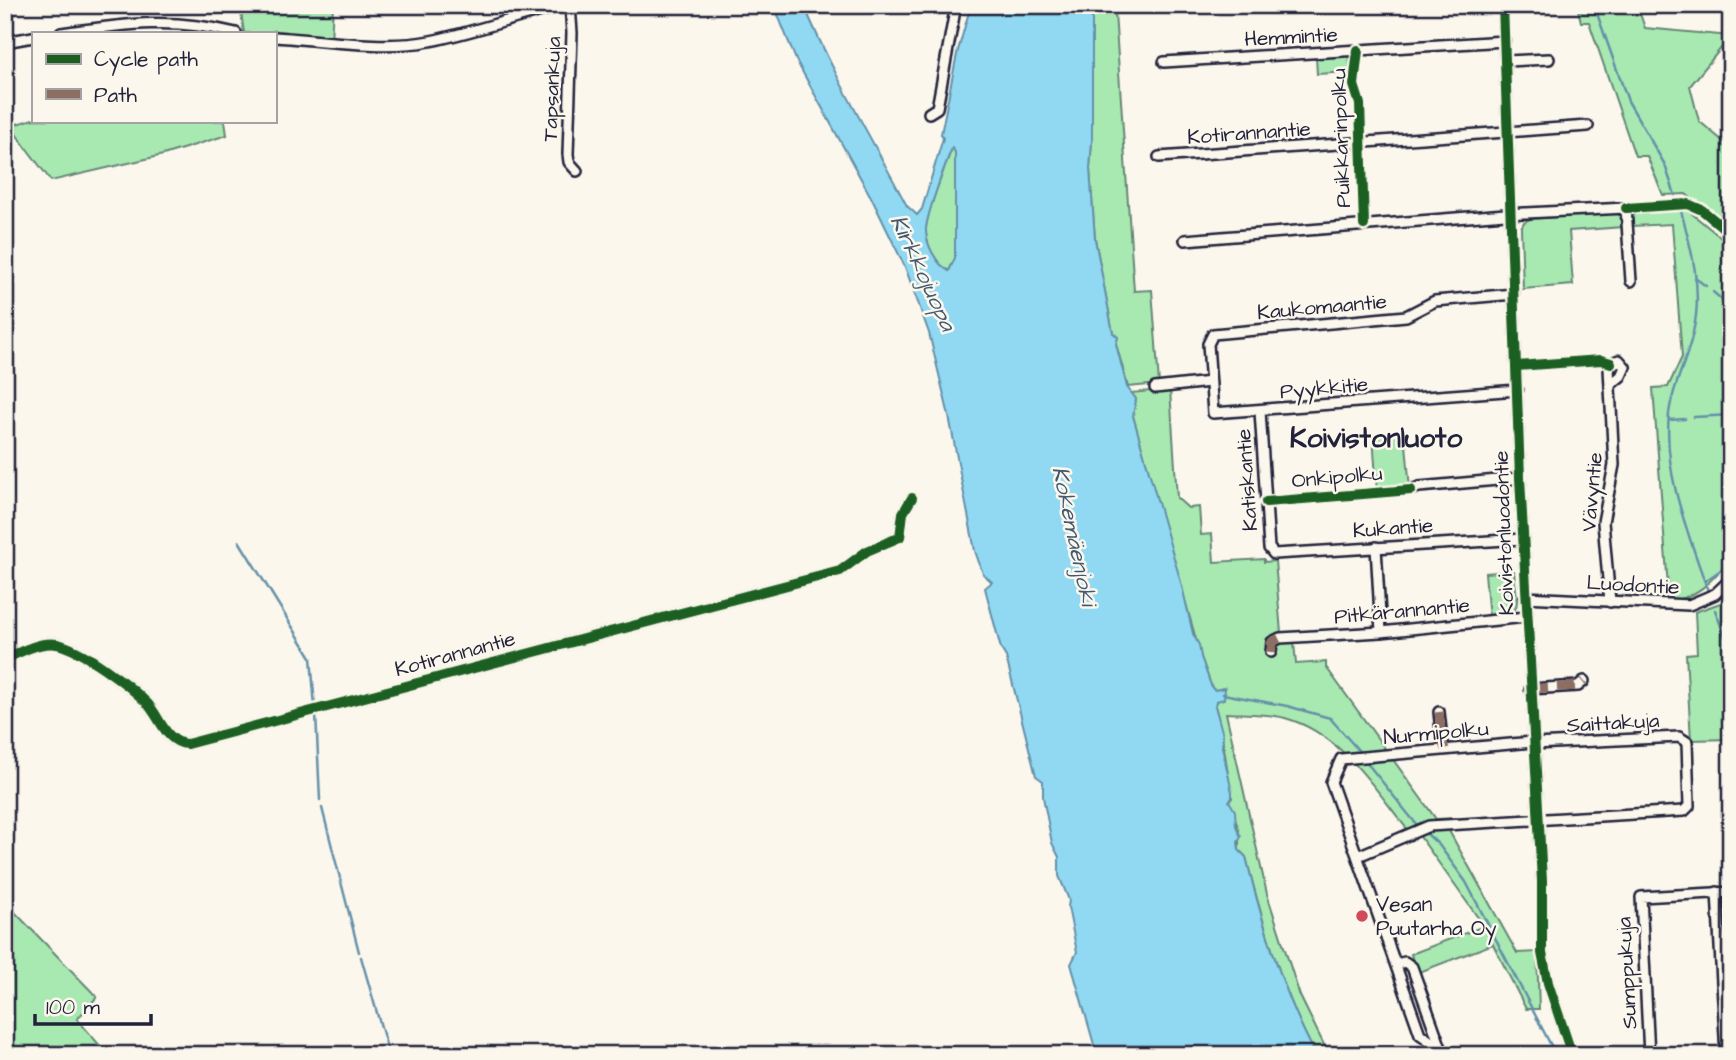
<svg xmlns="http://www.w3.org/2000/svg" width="1736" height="1060" font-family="'Architects Daughter',sans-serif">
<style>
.green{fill:#a8e9b2;stroke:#658676;stroke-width:2}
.water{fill:#91d9f2;stroke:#6590a9;stroke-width:2;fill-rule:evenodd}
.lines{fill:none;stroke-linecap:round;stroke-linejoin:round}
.stream{stroke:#6590a9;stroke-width:2.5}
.minor-casing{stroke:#22223b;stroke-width:14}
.minor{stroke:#fbf7ec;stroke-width:9}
.quiet{stroke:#8d6e63;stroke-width:9;stroke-dasharray:18 9;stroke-linecap:butt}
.cycleway-casing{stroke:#fbf7ec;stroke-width:15}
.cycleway{stroke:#1b5e20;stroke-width:10}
.poi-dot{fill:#d1495b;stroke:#fbf7ec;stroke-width:2.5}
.labels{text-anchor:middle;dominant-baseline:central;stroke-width:5;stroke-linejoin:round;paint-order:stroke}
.street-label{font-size:21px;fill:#22223b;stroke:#fbf7ec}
.poi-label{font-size:21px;fill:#22223b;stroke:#fbf7ec;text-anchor:start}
.water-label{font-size:23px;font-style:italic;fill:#435972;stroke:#fbf7ec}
.district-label{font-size:28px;font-weight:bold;fill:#22223b;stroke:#fbf7ec}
</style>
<rect width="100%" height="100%" fill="#fbf7ec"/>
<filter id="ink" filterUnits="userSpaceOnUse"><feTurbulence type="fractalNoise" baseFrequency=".0143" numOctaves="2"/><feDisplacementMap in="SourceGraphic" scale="14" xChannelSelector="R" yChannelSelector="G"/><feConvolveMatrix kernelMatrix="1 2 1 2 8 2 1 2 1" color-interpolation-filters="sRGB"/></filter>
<g filter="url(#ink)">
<g class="green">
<path d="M240,5H333L331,41L275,33H244Z"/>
<path d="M1092,5H1132L1133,11L1115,13L1134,291L1152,290L1159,384L1128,387L1116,344L1118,337L1113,333L1095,239L1090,169L1092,140Z"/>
<path d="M1577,5H1637L1645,28L1731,36L1690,86L1699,121L1731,148V230L1686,194L1663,195L1647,156H1635L1589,22H1581Z"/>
<path d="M1349,55L1350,72L1317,74L1316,57Z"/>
<path d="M33,119L225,121L227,135L163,155L51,181L10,126Z"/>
<path d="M952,148L955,152V259L949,271C936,264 925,244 926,228C928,208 944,169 952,148Z"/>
<path d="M1685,208L1731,246V558C1712,580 1699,598 1669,601L1653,388L1668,387L1682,357L1672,224L1632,226L1631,217L1637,211Z"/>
<path d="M1616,212L1622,218L1623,227L1569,231L1573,285L1523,289L1521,228L1524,222L1530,219Z"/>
<path d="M1170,389L1177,498L1188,508L1199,507L1201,535L1212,534L1214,562L1264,559V562L1275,561L1281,633L1293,632L1296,664L1326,662V667L1436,819L1456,818V828L1448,829L1517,953L1537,952L1539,1009H1526L1493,944L1417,973L1411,954L1484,926L1418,834L1407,829C1373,786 1340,733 1285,718C1267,713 1245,714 1226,713L1267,894L1300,996L1329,1055H1316C1283,994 1263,924 1246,857L1239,850V830L1229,801L1232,798C1226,767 1224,736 1215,706L1224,688L1215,690L1212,688L1201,657L1133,416L1136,399L1131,393Z"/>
<path d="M1405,433L1410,489L1377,492L1373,436Z"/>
<path d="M1514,571C1516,603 1527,616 1489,618L1485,573Z"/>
<path d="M1729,600L1731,739L1691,740L1686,654L1697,653L1695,612Z"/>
<path d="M5,902L97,997L77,1019L108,1055H5Z"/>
</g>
<path class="water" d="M774,5H804C833,75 872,139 907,206L917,215L922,209L943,138L941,134L957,54L971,5H1092V140L1090,169L1095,239L1113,333L1118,337L1116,344L1127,387L1136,399L1133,416L1182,586L1193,634L1199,645L1201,657L1212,688L1215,690L1225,688L1224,699L1216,701L1215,706L1223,735L1222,747L1232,792V798L1229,801L1235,811L1236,826L1241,837L1238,842L1239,850L1246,857C1262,924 1283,994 1316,1055H1097L1071,964L1077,952L1068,907L1069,900L1059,876V857L1052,843L1043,797V781L1036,776L1006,657L1001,649L985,588L992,582L983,574L975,551L949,416L929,333L905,267L872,199L796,60ZM952,148L955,152V258L949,271C936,264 925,243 926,228C928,211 945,165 952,148Z"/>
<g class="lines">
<g class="stream">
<path d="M1594,5L1628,101L1665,165L1675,195"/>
<path d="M1681,211C1692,250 1703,292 1693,332C1688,358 1671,390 1669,414C1663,474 1689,535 1708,591"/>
<path d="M1695,278L1706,286"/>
<path d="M1713,292L1729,306"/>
<path d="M1694,417L1731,415"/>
<path d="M1669,420L1685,419"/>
<path d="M239,541L311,657L315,708"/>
<path d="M1705,581L1731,563"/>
<path d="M1715,610L1731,652"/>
<path d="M1223,694L1287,706L1330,718L1359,751"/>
<path d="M316,713L320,800"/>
<path d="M1367,763L1417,825"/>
<path d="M322,808L359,952"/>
<path d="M1427,834L1439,845L1466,882L1556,1055"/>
<path d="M361,957L389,1055"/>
</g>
<defs>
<g id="minor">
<path d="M570,5L572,33L568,154L569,162L577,171"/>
<path d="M1503,5L1520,478L1542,881V953L1548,983L1572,1055"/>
<path d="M61,33C126,24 171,17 236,33"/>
<path d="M275,37C322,40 385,50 430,41C476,32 520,15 566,5"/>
<path d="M5,42L33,37"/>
<path d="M1506,61L1549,59"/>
<path d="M1164,62L1505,41"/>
<path d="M929,113L937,108L956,5"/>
<path d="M1159,157L1588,126"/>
<path d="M1185,240L1505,214L1626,208L1631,281"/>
<path d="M1514,294L1435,301L1406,316L1213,334L1208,344L1213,413L1518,390"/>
<path d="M1155,388L1210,382"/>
<path d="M1260,411L1269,548L1274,554L1523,539"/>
<path d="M1411,490L1419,487L1520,478"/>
<path d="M1376,547L1381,632"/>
<path d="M1525,597L1689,605L1715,594L1731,579"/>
<path d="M1610,602L1603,522L1614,465L1609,368L1611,363L1619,360L1625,367L1621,376L1610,385"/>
<path d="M1271,652L1272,642L1280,638L1381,632L1526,617"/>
<path d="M5,659C20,652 40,641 57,644C82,649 129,685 147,703C160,717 166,743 187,744L840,571L867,551L900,537L903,513L912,498"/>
<path d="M1530,689L1578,686L1584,681"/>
<path d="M1439,712L1442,740L1445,749"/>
<path d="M1358,856L1429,826L1684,811L1689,806L1687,742L1679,737L1534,744"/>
<path d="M1717,892L1726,1055"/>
<path d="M1396,964L1405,962L1412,967L1441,1048"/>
<path d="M1450,1055L1420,1034L1331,782L1341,759L1533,742"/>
<path d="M1649,1055L1641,897L1731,892"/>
</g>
</defs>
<use href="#minor" class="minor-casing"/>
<use href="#minor" class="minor"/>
<g class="quiet">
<path d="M1271,652L1272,642L1280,638"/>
<path d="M1530,689L1578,686L1584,681"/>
<path d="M1439,712L1442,740L1445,749"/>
</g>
<defs>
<g id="cycleway">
<path d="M1503,5L1520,478L1542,881V953L1548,983L1572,1055"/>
<path d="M1358,50L1354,85L1360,104L1364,225"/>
<path d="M1626,208L1688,204L1702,210L1731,234"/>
<path d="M1517,366L1601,360L1611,363"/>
<path d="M1266,502L1411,490"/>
<path d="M5,659C20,652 40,641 57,644C82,649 129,685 147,703C160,717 166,743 187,744L840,571L867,551L900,537L903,513L912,498"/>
</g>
</defs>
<use href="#cycleway" class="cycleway-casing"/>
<use href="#cycleway" class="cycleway"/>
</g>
</g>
<circle class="poi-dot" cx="1362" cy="916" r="7"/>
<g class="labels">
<g class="street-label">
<text transform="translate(1291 37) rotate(-3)">Hemmintie</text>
<text transform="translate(552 89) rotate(-88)">Tapsankuja</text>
<text transform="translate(1249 133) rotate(-4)">Kotirannantie</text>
<text transform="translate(1341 138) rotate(-92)">Puikkarinpolku</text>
<text transform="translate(1322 307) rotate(-5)">Kaukomaantie</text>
<text transform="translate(1324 388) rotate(-5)">Pyykkitie</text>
<text transform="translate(1337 477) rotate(-5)">Onkipolku</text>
<text transform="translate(1247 480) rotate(-94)">Katiskantie</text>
<text transform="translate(1592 492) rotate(-85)">Vävyntie</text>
<text transform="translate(1393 528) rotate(-4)">Kukantie</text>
<text transform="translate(1504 533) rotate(-92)">Koivistonluodontie</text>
<text transform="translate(1633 585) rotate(3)">Luodontie</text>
<text transform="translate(1402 611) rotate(-5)">Pitkärannantie</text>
<text transform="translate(455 654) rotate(-15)">Kotirannantie</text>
<text transform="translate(1613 723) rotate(-3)">Saittakuja</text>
<text transform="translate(1436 733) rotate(-5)">Nurmipolku</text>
<text transform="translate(1627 973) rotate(-93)">Sumppukuja</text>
</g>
<g class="poi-label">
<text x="1376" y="904">Vesan<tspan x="1376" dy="24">Puutarha Oy</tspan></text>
</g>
<g class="water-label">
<text transform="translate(923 273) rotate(65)">Kirkkojuopa</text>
<text transform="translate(1074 536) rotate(78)">Kokemäenjoki</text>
</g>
<g class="district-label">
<text x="1376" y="438">Koivistonluoto</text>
</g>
</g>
<rect width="1736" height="1060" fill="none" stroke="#fbf7ec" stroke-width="28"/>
<rect x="14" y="14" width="1708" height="1032" fill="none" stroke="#22223b" stroke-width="2.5" filter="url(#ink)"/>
<rect x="32" y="32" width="245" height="91" fill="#fbf7ec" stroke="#a4a2a5" stroke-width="2"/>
<rect x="46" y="54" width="35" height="10" fill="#1b5e20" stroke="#a4a2a5" stroke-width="2"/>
<text x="94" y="66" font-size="21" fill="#22223b">Cycle path</text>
<rect x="46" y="89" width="35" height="10" fill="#8d6e63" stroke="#a4a2a5" stroke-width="2"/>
<text x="94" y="102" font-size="21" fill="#22223b">Path</text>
<path d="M35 1014v10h116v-10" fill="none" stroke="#22223b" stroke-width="3.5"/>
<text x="46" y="1014" font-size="21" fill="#22223b" stroke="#fbf7ec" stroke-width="5" paint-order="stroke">100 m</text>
</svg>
